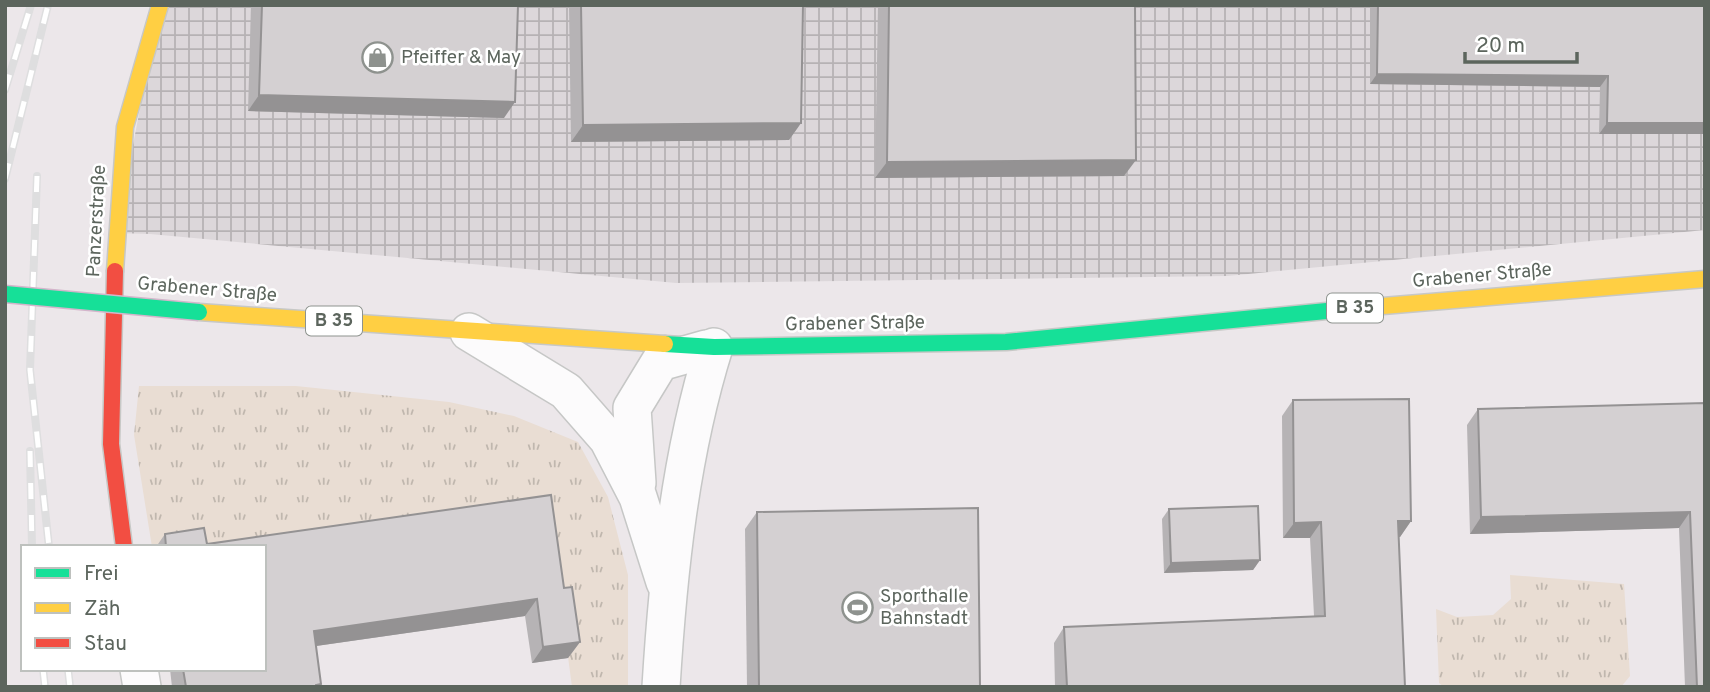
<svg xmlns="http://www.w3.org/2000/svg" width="1710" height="692" font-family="Overpass,sans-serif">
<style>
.industrial{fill:url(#industrial-grid)}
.grass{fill:url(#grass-tufts)}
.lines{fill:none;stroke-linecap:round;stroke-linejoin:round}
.street-casing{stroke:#c6c7c6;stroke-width:40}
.fast-casing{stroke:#c7c8c6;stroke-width:19}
.slow-casing{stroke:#c7c8c6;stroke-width:19}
.jam-casing{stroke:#c7c8c6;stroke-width:19}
.street{stroke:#fcfbfc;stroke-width:37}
.fast{stroke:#16e098;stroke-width:16}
.slow{stroke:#ffcf43;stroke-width:16}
.jam{stroke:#f24e42;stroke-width:16}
.rail-casing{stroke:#dededf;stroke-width:8}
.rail{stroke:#fff;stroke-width:5;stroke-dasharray:16;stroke-linecap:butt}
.fast-bridge-casing{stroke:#d4b5cb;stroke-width:19;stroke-linecap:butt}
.fast-bridge{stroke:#16e098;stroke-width:16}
.wall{fill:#b6b3b5}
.shaded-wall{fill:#949293}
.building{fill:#d4d0d2;stroke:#949293;stroke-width:2}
.labels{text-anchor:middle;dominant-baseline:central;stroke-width:5;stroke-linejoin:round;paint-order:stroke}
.shield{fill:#fff;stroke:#8d938e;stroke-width:2}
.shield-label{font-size:18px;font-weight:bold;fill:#5c655d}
.poi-label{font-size:19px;fill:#5c655d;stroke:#fff;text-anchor:start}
.street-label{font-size:19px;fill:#5c655d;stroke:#fff}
</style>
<defs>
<pattern id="industrial-grid" width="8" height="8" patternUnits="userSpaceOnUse" patternTransform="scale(1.75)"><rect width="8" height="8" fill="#dcd7da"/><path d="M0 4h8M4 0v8" fill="none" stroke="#b6b2b4"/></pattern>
<pattern id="grass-tufts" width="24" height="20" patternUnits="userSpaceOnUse" patternTransform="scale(1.75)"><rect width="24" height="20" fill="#e9ddd3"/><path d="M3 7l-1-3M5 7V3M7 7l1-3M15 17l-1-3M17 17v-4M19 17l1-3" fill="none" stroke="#c0b7ae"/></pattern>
</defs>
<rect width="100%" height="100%" fill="#ece7ea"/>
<path class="industrial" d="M160,5H1705V230L1227,276L676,283L150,234L116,233Z"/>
<g class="grass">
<path d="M139,386H296L449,402L514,416L578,442L608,497L628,575V687H572L561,604L264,547H152L134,435Z"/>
<path d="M1510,575L1624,584L1630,676L1621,687H1444L1439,683L1436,609L1457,617L1493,615L1511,599Z"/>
</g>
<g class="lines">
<defs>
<g id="street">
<path d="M469,332L566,391L608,439L638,497L665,582"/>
<path d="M637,483L632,408L660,362L706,349"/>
<path d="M139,669L142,687"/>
<path d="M661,687C668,573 680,456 714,347"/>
</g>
<path id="fast" d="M665,344L714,347L1006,342L1347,309"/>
<g id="slow">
<path d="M115,271L125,127L160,5"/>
<path d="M1347,309L1705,279"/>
<path d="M199,312L665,344"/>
</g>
<path id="jam" d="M115,271L111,444L124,547"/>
</defs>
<use href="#street" class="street-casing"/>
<use href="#fast" class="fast-casing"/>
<use href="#slow" class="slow-casing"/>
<use href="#jam" class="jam-casing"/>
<use href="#street" class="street"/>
<use href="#fast" class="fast"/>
<use href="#slow" class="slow"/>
<use href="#jam" class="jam"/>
<defs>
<g id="rail">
<path d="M5,90L31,5"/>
<path d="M37,176L30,370L49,547"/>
<path d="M5,179L48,5"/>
<path d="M30,451L32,547"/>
<path d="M43,669L45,687"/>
<path d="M68,669L70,687"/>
</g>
</defs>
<use href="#rail" class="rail-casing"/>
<use href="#rail" class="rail"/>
<defs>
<path id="fast-bridge" d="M5,294L199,312"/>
</defs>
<use href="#fast-bridge" class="fast-bridge-casing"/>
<use href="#fast-bridge" class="fast-bridge"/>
</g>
<g class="wall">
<path d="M251,5H518L504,118L248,111Z"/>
<path d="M569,5H803L801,123L789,140L571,142Z"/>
<path d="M878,5H1135L1124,176L875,178Z"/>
<path d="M1370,5H1705L1599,134L1600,87L1370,84Z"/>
<path d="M1293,400L1411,521L1400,537H1398L1405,687H1055L1054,643L1064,627L1314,616L1310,538H1283L1282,416Z"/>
<path d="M1705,403V687H1685L1679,528L1470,534L1467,425L1478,409Z"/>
<path d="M551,495L564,588L572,587L580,642L568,658L532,663L525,616L316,646L321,684L319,687H172L170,669H264V547H156L165,534L204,528L207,544Z"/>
<path d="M1169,509L1260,560L1253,570L1164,573L1162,519Z"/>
<path d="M757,512L980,687H747L745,529Z"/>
</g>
<g class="shaded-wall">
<path d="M1377,74L1608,76L1600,87L1370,84Z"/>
<path d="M259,95L515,102L504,118L248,111Z"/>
<path d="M801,123L789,140L571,142L583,125Z"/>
<path d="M1607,123H1705V134H1599Z"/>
<path d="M1136,160L1124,176L875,178L887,162Z"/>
<path d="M1690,512L1679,528L1470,534L1481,517Z"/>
<path d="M1398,521H1411L1400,537H1387Z"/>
<path d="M1321,522L1310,538H1283L1294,523Z"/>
<path d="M1260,560L1253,570L1164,573L1171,563Z"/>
<path d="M537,599L525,616L302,648L314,631Z"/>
<path d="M580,642L568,658L532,663L543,647Z"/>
</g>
<g class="building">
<path d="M262,5H518L515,102L259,95Z"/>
<path d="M581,5H803L801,123L583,125Z"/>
<path d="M889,5H1135L1136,160L887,162Z"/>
<path d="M1378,5H1705V123H1607L1608,76L1377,74Z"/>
<path d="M1409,399L1411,521H1398L1405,687H1067L1064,627L1325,616L1321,522L1294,523L1293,400Z"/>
<path d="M1705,403V687H1697L1690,512L1481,517L1478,409Z"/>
<path d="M551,495L564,588L572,587L580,642L543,647L537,599L314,631L321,684L316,685V687H186L183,669H264V547H166L165,534L204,528L207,544Z"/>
<path d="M1258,506L1260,560L1171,563L1169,509Z"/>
<path d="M978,508L980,687H759L757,512Z"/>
</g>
<defs>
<symbol id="shop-ring" viewBox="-11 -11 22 22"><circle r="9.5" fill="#fff" stroke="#8e928e" stroke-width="1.5"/><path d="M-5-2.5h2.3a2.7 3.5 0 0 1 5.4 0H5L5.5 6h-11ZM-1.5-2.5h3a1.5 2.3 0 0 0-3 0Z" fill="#8e928e"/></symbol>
<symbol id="stadium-ring" viewBox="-11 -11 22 22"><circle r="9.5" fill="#fff" stroke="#8e928e" stroke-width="1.5"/><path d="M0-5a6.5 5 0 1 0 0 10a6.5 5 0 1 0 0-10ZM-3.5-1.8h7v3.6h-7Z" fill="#8e928e"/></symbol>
</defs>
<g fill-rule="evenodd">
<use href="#shop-ring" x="360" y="40" width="35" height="35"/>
<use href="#stadium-ring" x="840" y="590" width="35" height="35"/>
</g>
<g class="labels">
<g class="shield">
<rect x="1327" y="293.5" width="56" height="29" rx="5"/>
<rect x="306" y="306.5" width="56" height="29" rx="5"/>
</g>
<g class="shield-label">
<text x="1355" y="308">B 35</text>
<text x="334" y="321">B 35</text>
</g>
<g class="poi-label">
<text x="401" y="58">Pfeiffer &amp; May</text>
<text x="880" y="597">Sporthalle<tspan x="880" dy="22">Bahnstadt</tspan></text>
</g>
<g class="street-label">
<text transform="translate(97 221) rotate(-87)">Panzerstraße</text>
<text transform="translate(1482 276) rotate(-5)">Grabener Straße</text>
<text transform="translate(207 290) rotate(5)">Grabener Straße</text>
<text transform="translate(855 324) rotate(-1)">Grabener Straße</text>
</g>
</g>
<rect width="1710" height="692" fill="none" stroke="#5c655d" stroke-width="14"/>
<rect x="21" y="545" width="245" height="126" fill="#ffffff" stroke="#bec1be" stroke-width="2"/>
<rect x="35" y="568" width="35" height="10" fill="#16e098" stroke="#bec1be" stroke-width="2"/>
<text x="84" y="580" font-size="21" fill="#5c655d">Frei</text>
<rect x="35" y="603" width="35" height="10" fill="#ffcf43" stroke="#bec1be" stroke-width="2"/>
<text x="84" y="615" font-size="21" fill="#5c655d">Zäh</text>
<rect x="35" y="638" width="35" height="10" fill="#f24e42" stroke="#bec1be" stroke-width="2"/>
<text x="84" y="650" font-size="21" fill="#5c655d">Stau</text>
<path d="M1465 52v10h112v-10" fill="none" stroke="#5c655d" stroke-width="3.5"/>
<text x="1476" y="52" font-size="21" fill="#5c655d" stroke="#ffffff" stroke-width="5" paint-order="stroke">20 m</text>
</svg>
